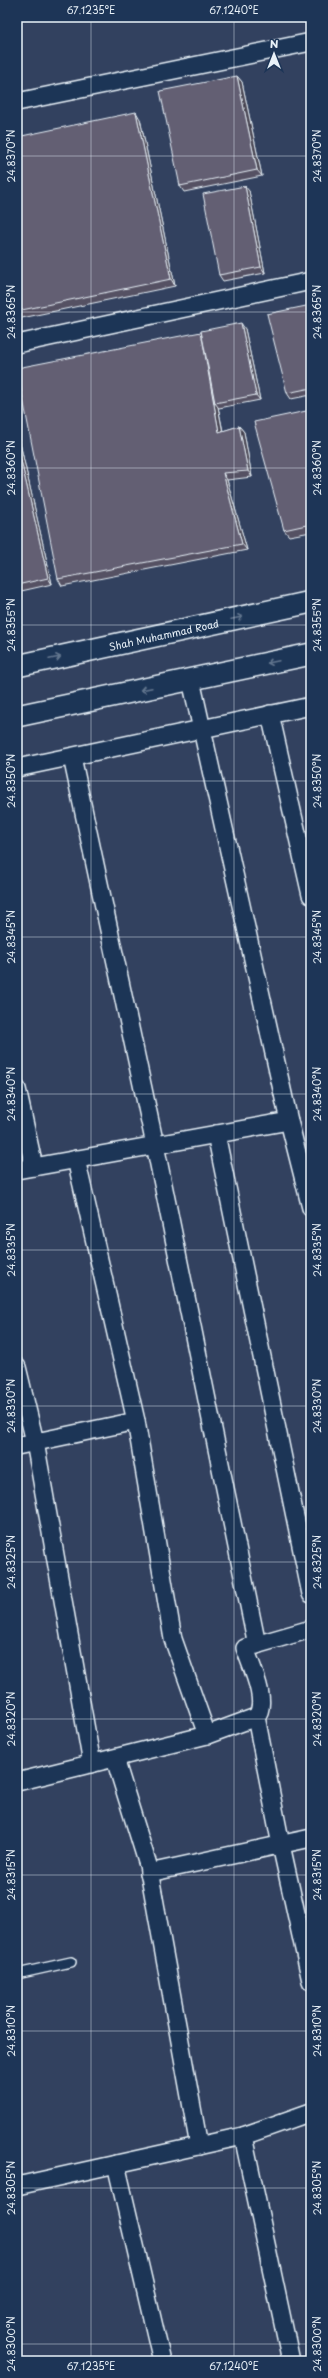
<svg xmlns="http://www.w3.org/2000/svg" width="328" height="2378" font-family="'Playpen Sans',sans-serif">
<style>
.lines{fill:none;stroke-linecap:round;stroke-linejoin:round}
.service-casing{stroke:#e8f1f8;stroke-width:12}
.minor-casing{stroke:#e8f1f8;stroke-width:20}
.tertiary-casing{stroke:#e8f1f8;stroke-width:24}
.service{stroke:#1d3557;stroke-width:9}
.minor{stroke:#1d3557;stroke-width:17}
.tertiary{stroke:#1d3557;stroke-width:21}
.wall{fill:#555163;stroke:#e8f1f8}
.shaded-wall{fill:#454250;stroke:#e8f1f8}
.building{fill:#635e73;stroke:#e8f1f8}
.oneway{stroke:#64778f}
.ticks{fill:none;stroke:#e8f1f8;stroke-width:1;stroke-opacity:0.45}
.labels{text-anchor:middle;dominant-baseline:central;stroke-width:4;stroke-linejoin:round;paint-order:stroke}
.street-label{font-size:10px;fill:#e8f1f8;stroke:#1d3557}
.neatline{fill:none;stroke:#e8f1f8;stroke-width:1.5}
.ticks-label{font-size:10px;text-anchor:middle;fill:#e8f1f8}
</style>
<rect width="100%" height="100%" fill="#32415f"/>
<filter id="ink" filterUnits="userSpaceOnUse"><feTurbulence type="fractalNoise" baseFrequency=".025" numOctaves="2"/><feDisplacementMap in="SourceGraphic" scale="8" xChannelSelector="R" yChannelSelector="G"/><feConvolveMatrix kernelMatrix="1 2 1 2 8 2 1 2 1" color-interpolation-filters="sRGB"/></filter>
<g filter="url(#ink)">
<g class="lines">
<defs>
<path id="service" d="M17,1974L71,1962"/>
<g id="minor">
<path d="M17,102L311,42"/>
<path d="M17,344L311,281"/>
<path d="M191,680L289,1121L311,1208"/>
<path d="M270,714L311,895"/>
<path d="M72,757L155,1145L257,1645"/>
<path d="M17,768L311,706"/>
<path d="M17,1089L34,1167"/>
<path d="M216,1134L311,1594"/>
<path d="M76,1159L136,1421L173,1639L207,1735"/>
<path d="M17,1170L289,1121"/>
<path d="M17,1367L35,1442L92,1764"/>
<path d="M17,1446L136,1421"/>
<path d="M256,1717L281,1845L311,1981"/>
<path d="M115,1759L148,1865L199,2146"/>
<path d="M17,1782L207,1735L256,1717C269,1702 251,1666 245,1648L311,1629"/>
<path d="M149,1873L311,1838"/>
<path d="M243,2136L291,2361"/>
<path d="M116,2164L162,2361"/>
<path d="M17,2186L243,2136L311,2112"/>
</g>
<g id="tertiary">
<path id="s1" d="M17,666L311,602"/>
<path d="M17,716L311,654"/>
</g>
</defs>
<use href="#service" class="service-casing"/>
<use href="#minor" class="minor-casing"/>
<use href="#tertiary" class="tertiary-casing"/>
<use href="#service" class="service"/>
<use href="#minor" class="minor"/>
<use href="#tertiary" class="tertiary"/>
</g>
<g class="wall">
<path d="M237,76L242,82L262,176L184,192L180,186Z"/>
<path d="M140,119L175,286L17,319V137Z"/>
<path d="M249,191L265,273L223,281L219,275Z"/>
<path d="M311,305V395L291,399L287,393Z"/>
<path d="M245,329L260,400L219,408L218,407L223,431L239,426L244,432L252,477L227,480L247,550L62,586L58,579Z"/>
<path d="M311,410V532L289,536L284,530Z"/>
<path d="M17,430L52,584L17,592Z"/>
</g>
<g class="shaded-wall">
<path d="M237,76L242,82L262,176L257,170Z"/>
<path d="M136,112L140,119L175,286L171,279Z"/>
<path d="M245,186L249,191L265,273L261,267Z"/>
<path d="M241,323L245,329L260,400L256,395Z"/>
<path d="M201,332L215,403L218,407L224,438L219,432Z"/>
<path d="M239,426L244,432L252,477L248,471Z"/>
<path d="M17,430L52,584L48,578L17,443Z"/>
<path d="M223,473L227,480L247,550L242,544Z"/>
</g>
<g class="building">
<path d="M237,76L257,170L180,186L160,91Z"/>
<path d="M136,112L171,279L17,311V137Z"/>
<path d="M245,186L261,267L219,275L203,194Z"/>
<path d="M311,305V388L287,393L267,314Z"/>
<path d="M241,323L256,395L215,403L201,331Z"/>
<path d="M201,332L219,432L239,426L248,471L223,473L242,544L58,579L17,368Z"/>
<path d="M311,410V524L284,530L254,422Z"/>
<path d="M17,443L48,578L17,585Z"/>
</g>
<defs><path id="oneway-shaft" d="M-6 0H5M1.5-3L5.5 0L1.5 3" fill="none" stroke-width="1.6" stroke-linecap="round" stroke-linejoin="round"/></defs>
<g class="oneway">
<use href="#oneway-shaft" transform="translate(237 618) rotate(-12)"/>
<use href="#oneway-shaft" transform="translate(55 658) rotate(-12)"/>
<use href="#oneway-shaft" transform="translate(273 662) rotate(168)"/>
<use href="#oneway-shaft" transform="translate(146 689) rotate(168)"/>
</g>
</g>
<path class="ticks" d="M91,17V2361M234,17V2361M17,156H311M17,312H311M17,468H311M17,625H311M17,781H311M17,937H311M17,1094H311M17,1250H311M17,1406H311M17,1562H311M17,1719H311M17,1875H311M17,2031H311M17,2188H311M17,2344H311"/>
<g class="labels">
<g class="street-label">
<text stroke="none"><textPath href="#s1" startOffset="150">Shah Muhammad Road</textPath></text>
</g>
</g>
<rect width="328" height="2378" fill="none" stroke="#1d3557" stroke-width="44"/>
<g transform="translate(274 54)" stroke="#1d3557" stroke-width="3" paint-order="stroke">
<path d="M0-3L7 15L0 10L-7 15Z" fill="#e8f1f8"/>
<text y="-6" font-size="11" font-weight="bold" text-anchor="middle" fill="#e8f1f8">N</text>
</g>
<rect x="22" y="22" width="284" height="2334" class="neatline"/>
<g class="ticks-label">
<text x="91" y="14">67.1235°E</text>
<text x="234" y="14">67.1240°E</text>
<text transform="translate(11 156) rotate(-90)" y="4">24.8370°N</text>
<text transform="translate(317 156) rotate(-90)" y="4">24.8370°N</text>
<text transform="translate(11 312) rotate(-90)" y="4">24.8365°N</text>
<text transform="translate(317 312) rotate(-90)" y="4">24.8365°N</text>
<text transform="translate(11 468) rotate(-90)" y="4">24.8360°N</text>
<text transform="translate(317 468) rotate(-90)" y="4">24.8360°N</text>
<text transform="translate(11 625) rotate(-90)" y="4">24.8355°N</text>
<text transform="translate(317 625) rotate(-90)" y="4">24.8355°N</text>
<text transform="translate(11 781) rotate(-90)" y="4">24.8350°N</text>
<text transform="translate(317 781) rotate(-90)" y="4">24.8350°N</text>
<text transform="translate(11 937) rotate(-90)" y="4">24.8345°N</text>
<text transform="translate(317 937) rotate(-90)" y="4">24.8345°N</text>
<text transform="translate(11 1094) rotate(-90)" y="4">24.8340°N</text>
<text transform="translate(317 1094) rotate(-90)" y="4">24.8340°N</text>
<text transform="translate(11 1250) rotate(-90)" y="4">24.8335°N</text>
<text transform="translate(317 1250) rotate(-90)" y="4">24.8335°N</text>
<text transform="translate(11 1406) rotate(-90)" y="4">24.8330°N</text>
<text transform="translate(317 1406) rotate(-90)" y="4">24.8330°N</text>
<text transform="translate(11 1562) rotate(-90)" y="4">24.8325°N</text>
<text transform="translate(317 1562) rotate(-90)" y="4">24.8325°N</text>
<text transform="translate(11 1719) rotate(-90)" y="4">24.8320°N</text>
<text transform="translate(317 1719) rotate(-90)" y="4">24.8320°N</text>
<text transform="translate(11 1875) rotate(-90)" y="4">24.8315°N</text>
<text transform="translate(317 1875) rotate(-90)" y="4">24.8315°N</text>
<text transform="translate(11 2031) rotate(-90)" y="4">24.8310°N</text>
<text transform="translate(317 2031) rotate(-90)" y="4">24.8310°N</text>
<text transform="translate(11 2188) rotate(-90)" y="4">24.8305°N</text>
<text transform="translate(317 2188) rotate(-90)" y="4">24.8305°N</text>
<text transform="translate(11 2344) rotate(-90)" y="4">24.8300°N</text>
<text transform="translate(317 2344) rotate(-90)" y="4">24.8300°N</text>
<text x="91" y="2370">67.1235°E</text>
<text x="234" y="2370">67.1240°E</text>
</g>
</svg>
